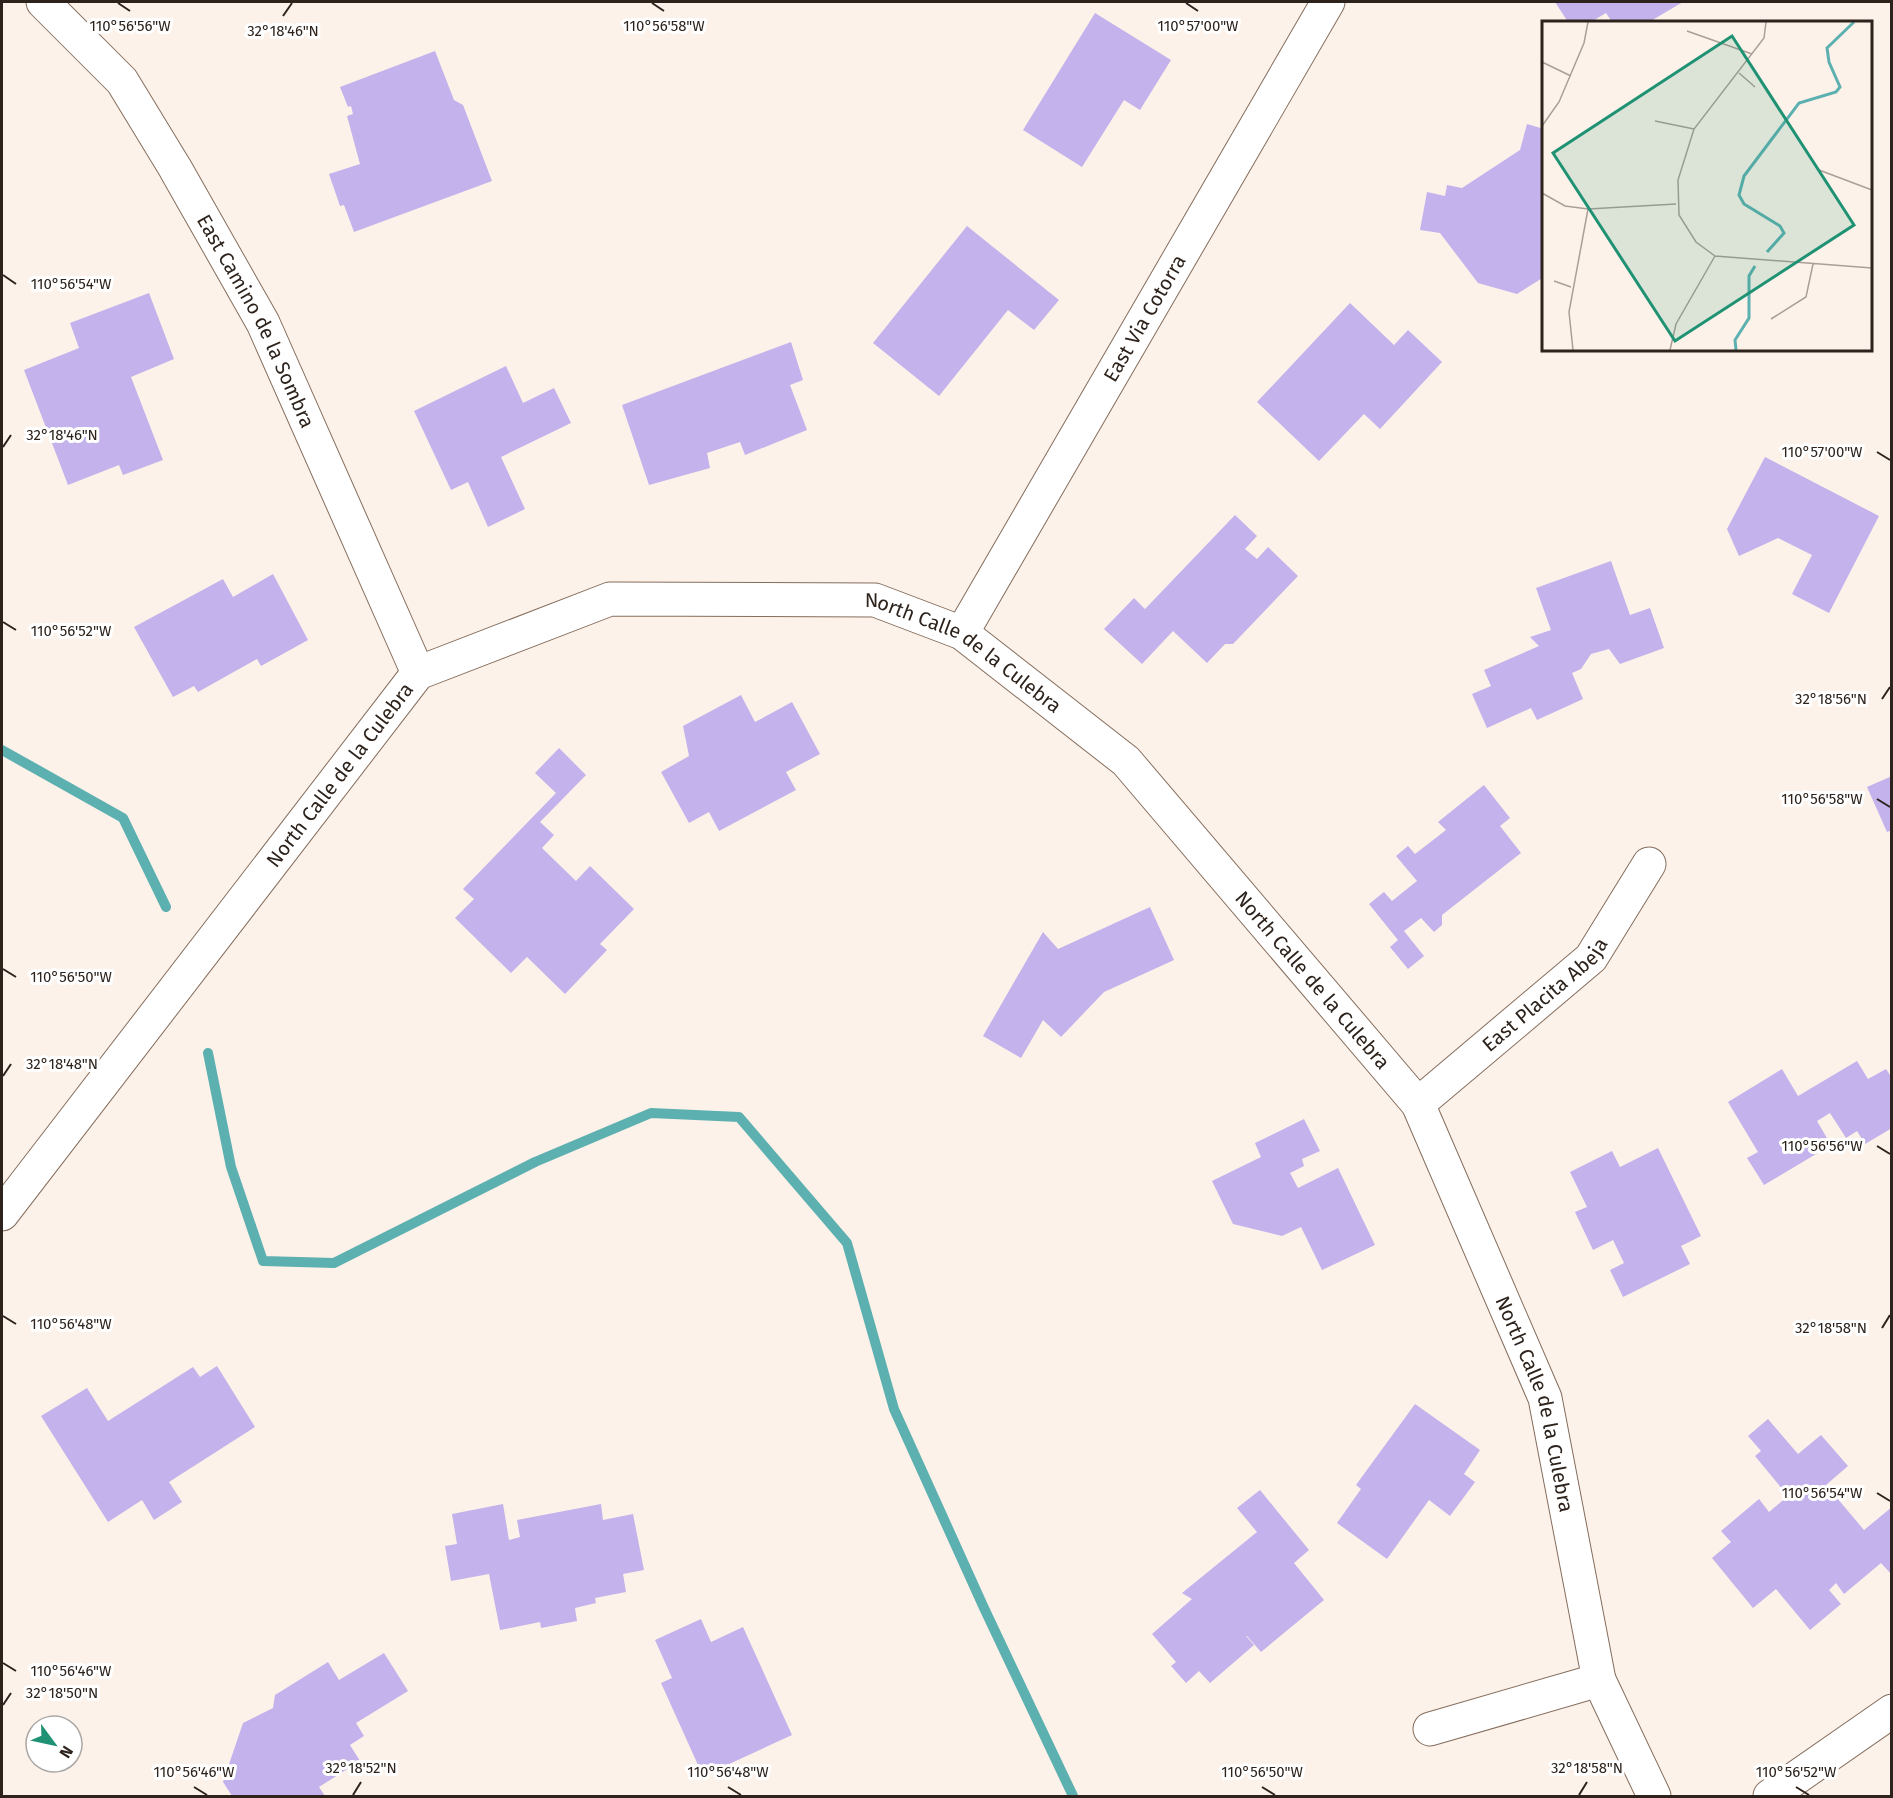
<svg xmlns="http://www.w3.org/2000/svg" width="1893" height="1798" font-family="'Fira Sans',sans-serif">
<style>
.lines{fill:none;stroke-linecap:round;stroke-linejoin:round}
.stream{stroke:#5db0b0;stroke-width:10}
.building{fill:#c3b2eb}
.minor-casing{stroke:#856d5c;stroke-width:35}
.minor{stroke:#fff;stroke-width:33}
.ticks{fill:none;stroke:#2d231c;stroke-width:2}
.labels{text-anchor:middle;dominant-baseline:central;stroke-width:6;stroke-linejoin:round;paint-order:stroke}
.street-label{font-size:20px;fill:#2d231c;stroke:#fff}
.inset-river{fill:none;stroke:#5db0b0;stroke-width:3}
.inset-road{fill:none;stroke:#aa9f98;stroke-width:1.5}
.view{fill:#1f9274;fill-opacity:0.15;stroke:#1f9274;stroke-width:3}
.inset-edge{fill:none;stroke:#2d231c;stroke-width:3}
.ticks-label{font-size:15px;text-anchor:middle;fill:#2d231c;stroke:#fff;stroke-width:6;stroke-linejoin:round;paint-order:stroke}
</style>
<rect width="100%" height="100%" fill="#fdf2ea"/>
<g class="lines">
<g class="stream">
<path d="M2,750L123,818L166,907"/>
<path d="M208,1053L231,1167L263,1261L334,1263L535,1162L651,1113L739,1117L847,1243L894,1409L984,1608L1073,1796"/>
</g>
</g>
<g class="building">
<path d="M1555,2H1683L1649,22H1612L1606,13L1591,22H1568Z"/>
<path d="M1095,13L1171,60L1140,110L1124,100L1082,167L1023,130Z"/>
<path d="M435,51L454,100L463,105L492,181L354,232L344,205L340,206L329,174L360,164L347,116L353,114L351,106L348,107L340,87Z"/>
<path d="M1527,124L1544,129V277L1517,294L1478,283L1440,233L1420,230L1427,192L1445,196L1447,185L1462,188L1520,150Z"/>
<path d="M967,226L1059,300L1034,330L1008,310L939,396L873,343Z"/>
<path d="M149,293L174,359L131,377L163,460L123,475L119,465L68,485L24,370L79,348L70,323Z"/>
<path d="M1350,303L1394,345L1408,330L1442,362L1380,429L1364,414L1319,461L1257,402Z"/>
<path d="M791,342L803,380L790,385L807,430L745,455L740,442L707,453L710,468L649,485L622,405Z"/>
<path d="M506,366L523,403L554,388L571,423L501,457L525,509L488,527L468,482L451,490L414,411Z"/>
<path d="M1765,457L1879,516L1829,613L1792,594L1812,555L1778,538L1739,556L1727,529Z"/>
<path d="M1235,515L1257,536L1245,549L1257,559L1268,547L1298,576L1233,644H1225L1207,663L1173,631L1142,664L1104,629L1134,598L1145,609Z"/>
<path d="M1611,561L1630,615L1650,608L1664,648L1620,664L1609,649L1591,654L1581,669L1572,673L1583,699L1537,720L1531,708L1487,728L1472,694L1491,686L1484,670L1539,646L1530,637L1551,630L1536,588Z"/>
<path d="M273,574L308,640L261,666L257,659L198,692L194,686L173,697L134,627L223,579L233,597Z"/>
<path d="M741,695L755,722L792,702L820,754L786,772L796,790L719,831L709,812L689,823L661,772L689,756L683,726Z"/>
<path d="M559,748L586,775L540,822L554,835L542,848L576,881L590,866L634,909L600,944L607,950L565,994L527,957L511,973L455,918L474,899L463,889L556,793L535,773Z"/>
<path d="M1892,776V830L1887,832L1867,787Z"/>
<path d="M1484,785L1510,818L1500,826L1521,853L1442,915V925L1434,932L1421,918L1404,931L1424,956L1408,969L1390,947L1398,940L1369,904L1384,892L1392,901L1417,881L1396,856L1408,846L1415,854L1446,830L1438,822Z"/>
<path d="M1150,907L1174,960L1104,992L1061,1037L1043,1020L1021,1058L983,1036L1043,932L1058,949Z"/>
<path d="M1857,1061L1868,1079L1886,1069L1892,1078V1128L1865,1144L1857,1131L1846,1138L1830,1113L1817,1121L1831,1145L1764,1185L1747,1158L1758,1152L1728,1102L1782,1069L1798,1096Z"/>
<path d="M1304,1119L1320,1151L1302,1159L1304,1166L1290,1173L1298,1188L1338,1168L1375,1245L1322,1270L1301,1227L1282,1236L1233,1224L1212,1181L1261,1157L1255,1143Z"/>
<path d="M1658,1148L1701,1236L1681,1246L1690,1264L1623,1297L1610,1270L1624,1263L1613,1240L1593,1250L1575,1212L1587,1207L1570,1172L1612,1151L1620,1167Z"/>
<path d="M217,1366L255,1427L169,1482L182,1502L154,1520L142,1500L108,1522L41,1416L87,1388L108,1421L193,1367L200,1377Z"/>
<path d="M1415,1404L1480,1450L1464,1474L1475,1482L1450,1516L1429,1500L1387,1559L1337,1523L1361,1489L1356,1485Z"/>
<path d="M1768,1419L1798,1454L1821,1435L1848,1466L1826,1485L1864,1530L1892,1507V1575L1881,1563L1844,1594L1836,1583L1829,1590L1841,1604L1810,1630L1776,1589L1753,1608L1712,1558L1731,1542L1721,1531L1759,1499L1769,1512L1788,1496L1755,1456L1761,1451L1748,1436Z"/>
<path d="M1260,1490L1309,1550L1294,1563L1324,1600L1261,1652L1247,1636H1246L1254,1645L1210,1683L1199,1671L1186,1683L1171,1666L1176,1662L1152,1634L1192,1599L1182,1593L1257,1532L1237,1508Z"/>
<path d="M503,1504L509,1540L520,1537L517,1520L601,1504L603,1520L633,1514L644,1570L623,1574L626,1592L595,1598L596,1603L575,1608L577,1621L541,1628L540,1622L500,1630L489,1574L451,1581L445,1546L457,1544L452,1514Z"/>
<path d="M701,1619L711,1642L743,1627L792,1735L703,1776L661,1683L672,1678L655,1640Z"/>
<path d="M384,1653L408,1691L356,1723L364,1736L350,1745L360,1761L319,1787L325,1796H232L223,1782L243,1723L273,1708L275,1695L328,1662L339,1680Z"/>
</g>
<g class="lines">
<defs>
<g id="minor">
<path id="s1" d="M43,2L122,81L175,168L263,323L418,673"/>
<path id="s2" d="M962,633L1328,2"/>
<path id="s3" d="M1418,1104L1591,958L1649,864"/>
<path id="s4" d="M2,1214L418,673L610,599L875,600L962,633L1126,761L1418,1104L1545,1398L1599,1680L1654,1796"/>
<path d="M1430,1729L1599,1680"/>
<path d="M1770,1796L1892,1711"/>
</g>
</defs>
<use href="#minor" class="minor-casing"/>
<use href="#minor" class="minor"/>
</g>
<path class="ticks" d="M118,3L130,11M652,3L664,11M1186,3L1198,11M283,16L292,3M3,275L16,284M3,447L11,435M1877,452L1890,460M3,622L16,630M1882,699L1890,687M1877,799L1890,807M3,969L16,977M3,1076L11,1064M1877,1146L1890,1154M3,1316L16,1324M1882,1328L1890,1315M1877,1493L1890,1501M3,1663L16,1671M3,1705L11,1693M194,1787L207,1795M728,1787L741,1795M1262,1787L1275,1795M1796,1787L1809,1795M353,1795L361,1782M1579,1795L1587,1782"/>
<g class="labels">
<g class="street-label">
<text stroke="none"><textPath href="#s2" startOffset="364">East Via Cotorra</textPath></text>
<text stroke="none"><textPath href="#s1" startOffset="387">East Camino de la Sombra</textPath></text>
<text stroke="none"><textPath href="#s4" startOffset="1256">North Calle de la Culebra</textPath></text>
<text stroke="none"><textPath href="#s4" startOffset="554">North Calle de la Culebra</textPath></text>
<text stroke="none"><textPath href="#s4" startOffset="1742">North Calle de la Culebra</textPath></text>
<text stroke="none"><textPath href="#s3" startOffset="168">East Placita Abeja</textPath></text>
<text stroke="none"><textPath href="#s4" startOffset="2228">North Calle de la Culebra</textPath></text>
</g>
</g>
<g transform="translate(1542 21)">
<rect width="330" height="330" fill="#fdf2ea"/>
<path class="inset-river" d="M225,231L242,212L238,205L202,183L197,174L202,155L257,82L294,71L298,66L287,41L285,27L312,1M194,329L193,319L207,297V255L213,245"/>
<path class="inset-road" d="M224,1L222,17L152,108L136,159L137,194L154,221L173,235L330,247M145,10L210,33M0,41L29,55M197,52L213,66M113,100L152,108M0,105L17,81L42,22L46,1M277,149L330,169M0,172L23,185L46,188L134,183M12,260L29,266M229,298L264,276L271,243M31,329L27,291L46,188M128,329L134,303L173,235"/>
<path class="view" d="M190,15L312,204L133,320L11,132Z"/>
<rect width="330" height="330" class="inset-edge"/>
</g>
<g class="ticks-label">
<text x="130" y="31">110°56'56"W</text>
<text x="664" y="31">110°56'58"W</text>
<text x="1198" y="31">110°57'00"W</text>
<text x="283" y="36">32°18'46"N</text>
<text x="71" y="289">110°56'54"W</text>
<text x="62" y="440">32°18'46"N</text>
<text x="1822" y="457">110°57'00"W</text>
<text x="71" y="636">110°56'52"W</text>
<text x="1831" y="704">32°18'56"N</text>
<text x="1822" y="804">110°56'58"W</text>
<text x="71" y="982">110°56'50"W</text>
<text x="62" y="1069">32°18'48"N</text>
<text x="1822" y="1151">110°56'56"W</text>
<text x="71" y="1329">110°56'48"W</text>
<text x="1831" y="1333">32°18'58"N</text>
<text x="1822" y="1498">110°56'54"W</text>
<text x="71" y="1676">110°56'46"W</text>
<text x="62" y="1698">32°18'50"N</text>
<text x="361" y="1773">32°18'52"N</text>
<text x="1587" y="1773">32°18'58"N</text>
<text x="194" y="1777">110°56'46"W</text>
<text x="728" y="1777">110°56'48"W</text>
<text x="1262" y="1777">110°56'50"W</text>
<text x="1796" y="1777">110°56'52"W</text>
</g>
<rect width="1893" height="1798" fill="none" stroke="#2d231c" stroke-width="6"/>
<g transform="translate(54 1744) rotate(123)"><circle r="28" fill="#ffffff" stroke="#aba7a4" stroke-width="1.5"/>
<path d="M0-4.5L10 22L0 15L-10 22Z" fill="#1f9274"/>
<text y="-9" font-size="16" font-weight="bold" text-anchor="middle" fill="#2d231c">N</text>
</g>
</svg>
